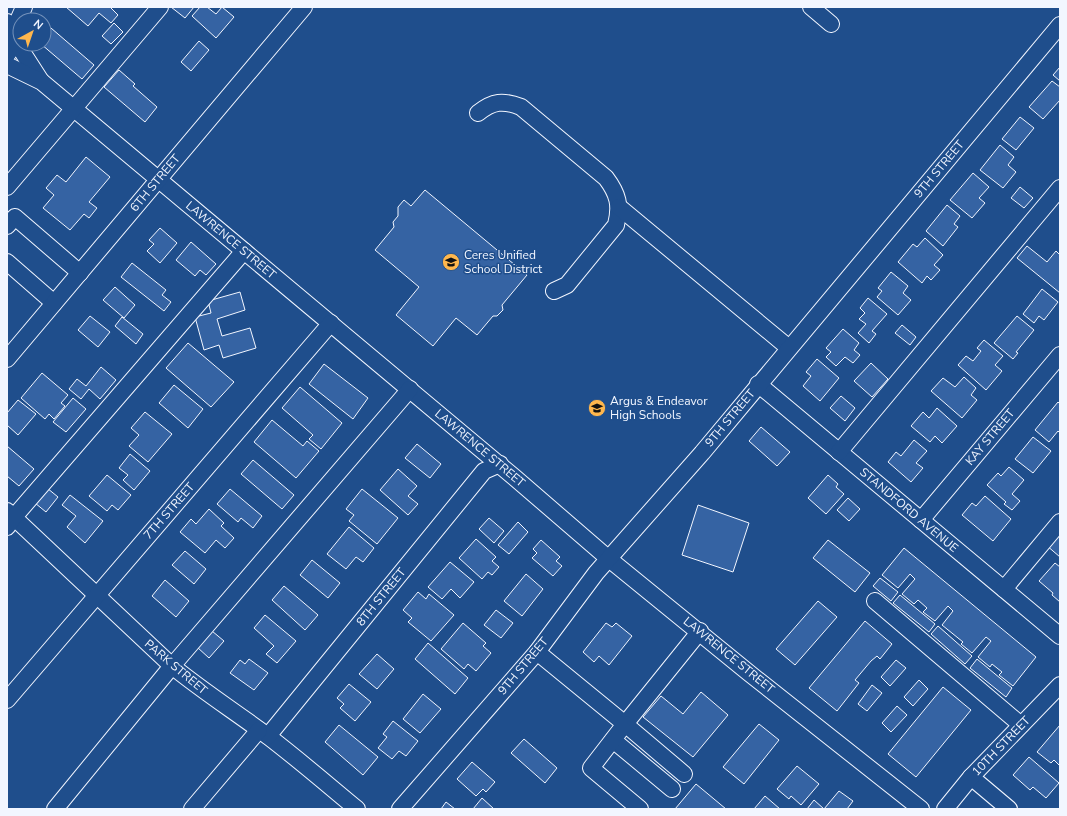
<svg xmlns="http://www.w3.org/2000/svg" width="1067" height="816" font-family="'Nunito Sans',sans-serif">
<style>
.building{fill:#3563a3;stroke:#f2f6ff}
.lines{fill:none;stroke-linecap:round;stroke-linejoin:round}
.minor-casing{stroke:#f2f6ff;stroke-width:18}
.minor{stroke:#1f4e8c;stroke-width:16}
.labels{text-anchor:middle;dominant-baseline:central;stroke-width:3;stroke-linejoin:round;paint-order:stroke}
.street-label{font-size:12px;fill:#f2f6ff;stroke:#1f4e8c}
.poi-label{font-size:12px;fill:#f2f6ff;stroke:#1f4e8c;text-anchor:start}
</style>
<rect width="100%" height="100%" fill="#1f4e8c"/>
<g class="building">
<path d="M66,7H110L118,15L111,23L99,13L88,26Z"/>
<path d="M171,7H194L185,18Z"/>
<path d="M200,7H207L216,14L222,7L234,17L216,38L192,16Z"/>
<path d="M44,22L94,65L82,79L41,44H44Z"/>
<path d="M114,23L123,32L111,44L102,36Z"/>
<path d="M199,41L209,50L191,71L181,62Z"/>
<path d="M1060,67V81L1053,75Z"/>
<path d="M119,70L135,84L133,86L157,107L145,122L104,87Z"/>
<path d="M1052,81L1060,87V100L1043,119L1029,107Z"/>
<path d="M1020,117L1034,128L1016,150L1002,139Z"/>
<path d="M1000,145L1014,157L1008,165L1016,172L1003,188L980,170Z"/>
<path d="M86,157L110,177L89,202L97,208L89,218L84,214L70,230L43,208L54,195L46,188L57,175L66,182Z"/>
<path d="M973,173L989,187L979,198L985,203L972,218L950,200Z"/>
<path d="M1020,187L1033,198L1024,208L1011,198Z"/>
<path d="M425,190L527,275L502,305L503,310L497,316H493L477,335L456,318L433,346L396,315L419,287L375,250L394,227L393,222L398,216V207L404,200L411,206Z"/>
<path d="M947,205L960,216L954,224L958,227L943,246L926,231Z"/>
<path d="M160,228L177,243L160,263L147,251L154,244L149,240Z"/>
<path d="M925,238L943,255L934,265L940,270L931,280L927,276L922,283L898,262L913,244L917,247Z"/>
<path d="M191,242L216,264L206,275L200,270L195,276L176,260Z"/>
<path d="M1027,246L1047,262L1056,251L1060,255V293L1017,258Z"/>
<path d="M132,263L166,290L162,295L171,302L164,311L121,277Z"/>
<path d="M891,272L908,286L903,293L911,300L898,315L877,297L882,291L878,288Z"/>
<path d="M115,287L135,305L124,318L103,300Z"/>
<path d="M1042,289L1058,302L1044,320L1039,316L1034,323L1023,314Z"/>
<path d="M240,292L245,310L217,319L222,336L250,328L256,348L223,358L219,345L204,350L195,317L211,313L208,301Z"/>
<path d="M868,298L887,314L872,331L876,334L869,343L858,333L866,324L859,319L865,313L860,308Z"/>
<path d="M90,316L110,332L98,347L78,330Z"/>
<path d="M1017,316L1034,330L1016,352L1018,353L1013,359L994,343Z"/>
<path d="M122,317L143,334L136,344L115,326Z"/>
<path d="M902,325L916,337L910,345L895,333Z"/>
<path d="M843,329L859,343L854,350L860,355L853,363L845,357L836,366L826,357L831,352L826,348Z"/>
<path d="M984,340L1003,356L995,365L1002,371L986,390L958,365L966,356L973,361L981,351L977,348Z"/>
<path d="M188,343L234,382L211,407L166,368Z"/>
<path d="M817,359L839,378L820,401L803,386L811,376L806,372Z"/>
<path d="M871,363L888,379L872,397L854,381Z"/>
<path d="M324,364L368,398L353,419L309,384Z"/>
<path d="M101,367L116,380L100,399L89,389L81,399L69,389L77,379L86,386Z"/>
<path d="M42,373L68,395L61,403L65,406L54,419L49,414L45,419L21,398Z"/>
<path d="M964,377L976,388L971,395L977,400L962,418L931,391L943,378L955,387Z"/>
<path d="M174,385L203,409L188,428L159,403Z"/>
<path d="M300,387L342,423L321,449L309,439L313,435L282,408Z"/>
<path d="M841,396L855,408L845,421L830,408Z"/>
<path d="M73,398L86,409L66,432L53,422Z"/>
<path d="M18,400L36,414L18,435L7,425V413Z"/>
<path d="M1058,402L1060,404V433L1058,431L1049,442L1035,430Z"/>
<path d="M937,408L957,426L942,443L935,436L930,442L911,426L923,412L929,418Z"/>
<path d="M145,412L172,434L148,462L129,446L139,435L131,428Z"/>
<path d="M272,420L303,446L307,441L319,451L296,478L254,442Z"/>
<path d="M761,427L790,452L777,466L749,441Z"/>
<path d="M1033,437L1051,451L1033,473L1015,459Z"/>
<path d="M914,440L927,451L916,463L923,468L911,482L888,462L896,452L901,456Z"/>
<path d="M417,444L441,464L430,478L405,458Z"/>
<path d="M7,446L34,469L19,486L7,476Z"/>
<path d="M130,454L150,471L134,490L123,480L128,475L119,468Z"/>
<path d="M253,460L294,495L282,509L241,474Z"/>
<path d="M1009,467L1024,480L1012,494L1020,501L1012,510L1004,504L1006,502L987,485L998,473L1001,476Z"/>
<path d="M398,469L417,486L408,496L418,504L408,515L380,490Z"/>
<path d="M107,475L131,495L118,510L112,505L107,511L89,496Z"/>
<path d="M828,475L838,484L836,487L844,494L826,514L808,498Z"/>
<path d="M47,488L58,497L46,512L35,503Z"/>
<path d="M230,489L262,516L253,528L241,518L238,522L217,504Z"/>
<path d="M362,489L398,518L377,544L349,521L354,515L346,509Z"/>
<path d="M70,495L103,521L85,543L67,527L76,516L62,505Z"/>
<path d="M985,496L1011,519L993,541L962,515L972,503L976,506Z"/>
<path d="M848,498L860,509L849,521L837,510Z"/>
<path d="M698,505L749,523L733,572L682,555Z"/>
<path d="M209,509L224,523L221,526L234,538L225,548L216,540L205,553L180,532L191,519L196,524Z"/>
<path d="M489,518L504,531L494,543L479,529Z"/>
<path d="M518,522L528,532L509,554L498,545Z"/>
<path d="M349,527L374,548L363,562L356,557L346,569L327,554Z"/>
<path d="M1060,529V557L1046,545Z"/>
<path d="M476,539L496,557L492,561L499,567L492,575L488,572L482,579L459,558Z"/>
<path d="M541,540L560,557L556,561L562,566L553,576L532,558L537,553L533,549Z"/>
<path d="M828,540L870,573L855,592L813,558Z"/>
<path d="M904,548L1036,657L1013,686L999,675L1002,672L992,664L990,667L978,657L991,641L986,637L972,653L961,644L963,642L942,625L953,611L948,606L935,621L923,612L927,608L918,600L914,604L902,594L915,579L910,574L898,588L882,575Z"/>
<path d="M185,551L206,569L194,584L172,565Z"/>
<path d="M312,560L340,583L328,598L300,575Z"/>
<path d="M450,562L474,582L460,598L451,589L442,599L428,587Z"/>
<path d="M1055,563L1060,567V602L1052,595L1053,593L1039,581Z"/>
<path d="M526,574L543,589L522,616L504,601Z"/>
<path d="M880,578L898,592L891,601L873,586Z"/>
<path d="M165,580L189,601L176,617L152,596Z"/>
<path d="M284,586L318,615L305,630L272,600Z"/>
<path d="M418,592L426,599L429,594L454,615L431,641L408,622L412,618L403,610Z"/>
<path d="M900,595L935,624L929,632L893,603Z"/>
<path d="M818,601L837,617L795,665L776,649Z"/>
<path d="M496,610L513,623L501,638L484,625Z"/>
<path d="M265,615L296,641L277,663L266,654L274,646L254,628Z"/>
<path d="M865,621L892,644L880,659L877,656L871,661L855,680L859,683L837,711L809,688Z"/>
<path d="M463,623L486,643L483,646L491,653L476,671L468,664L464,669L441,649Z"/>
<path d="M606,623L612,627L616,623L632,636L609,665L599,656L594,662L583,652Z"/>
<path d="M938,626L972,656L965,664L931,634Z"/>
<path d="M212,631L224,641L209,658L197,647Z"/>
<path d="M428,643L468,678L455,694L415,659Z"/>
<path d="M377,654L394,669L377,689L359,674Z"/>
<path d="M249,659L268,673L254,690L230,673L240,660L245,664Z"/>
<path d="M977,659L1012,688L1006,697L970,668Z"/>
<path d="M896,660L906,668L890,686L881,677Z"/>
<path d="M919,680L928,689L913,706L904,697Z"/>
<path d="M349,684L371,702L355,721L340,708L344,704L337,698Z"/>
<path d="M872,685L882,693L867,711L858,704Z"/>
<path d="M943,687L971,710L916,777L888,754Z"/>
<path d="M701,692L728,715L693,757L643,717L661,696L683,714Z"/>
<path d="M423,694L441,709L420,733L403,719Z"/>
<path d="M897,706L907,715L891,732L882,723Z"/>
<path d="M393,721L418,741L406,756L399,751L392,759L378,748L387,737L383,734Z"/>
<path d="M759,724L779,740L744,784L723,767Z"/>
<path d="M339,725L378,757L363,775L325,742Z"/>
<path d="M1060,725V766L1054,760L1051,763L1037,752Z"/>
<path d="M524,739L557,768L545,783L511,753Z"/>
<path d="M1029,757L1059,783L1046,798L1033,787L1030,790L1013,775Z"/>
<path d="M472,762L495,782L486,792L483,789L476,796L457,779Z"/>
<path d="M797,766L819,784L801,805L791,796L789,799L777,789Z"/>
<path d="M696,784L726,809H675Z"/>
<path d="M839,791L853,801L847,809H807L814,800L824,809Z"/>
<path d="M765,796L780,809H754Z"/>
<path d="M482,798L494,809H473Z"/>
<path d="M446,802L455,809H441Z"/>
</g>
<g class="lines">
<defs>
<g id="minor">
<path d="M811,7L831,24"/>
<path d="M7,22C17,31 15,45 7,55"/>
<path d="M13,32L24,7"/>
<path d="M14,39L41,81"/>
<path d="M7,65L42,82L514,477L609,559L749,673L921,809"/>
<path d="M478,113C493,101 503,100 521,107L606,178C618,194 621,205 616,225L567,285L554,291"/>
<path d="M7,187L160,7"/>
<path d="M619,207L789,348"/>
<path d="M7,226L15,217L80,273"/>
<path d="M7,262L54,303"/>
<path d="M7,359L304,7"/>
<path d="M758,384L1060,636"/>
<path d="M839,452L1060,188"/>
<path d="M7,511L172,666C204,692 237,713 269,737C299,760 328,785 357,809"/>
<path d="M921,520L1060,355"/>
<path d="M7,527L14,517L244,251"/>
<path d="M1004,589L1060,522"/>
<path d="M875,601L1021,725"/>
<path d="M537,652L625,724L700,631"/>
<path d="M7,700L331,323"/>
<path d="M268,736L484,471L500,464"/>
<path d="M613,740L672,789"/>
<path d="M971,777L1009,809"/>
<path d="M55,809L172,666L410,389"/>
<path d="M192,809L259,730"/>
<path d="M400,809L537,652L596,573L702,453L1060,25"/>
<path d="M640,809L591,768L625,724L684,774"/>
<path d="M945,809L971,777L1060,685"/>
</g>
</defs>
<use href="#minor" class="minor-casing"/>
<use href="#minor" class="minor"/>
</g>
<defs>
<symbol id="school-disc" viewBox="-11 -11 22 22"><circle r="9.5" fill="#ffb74d" stroke="#1f4e8c"/><path d="M0-5L7-2L0 1L-7-2ZM-4 1L0 2.5L4 1V4Q0 6-4 4Z" fill="#111"/></symbol>
</defs>
<g fill-rule="evenodd">
<use href="#school-disc" x="441" y="252" width="20" height="20"/>
<use href="#school-disc" x="587" y="398" width="20" height="20"/>
</g>
<g class="labels">
<g class="street-label">
<text transform="translate(939 169) rotate(-50)">9TH STREET</text>
<text transform="translate(155 183) rotate(-50)">6TH STREET</text>
<text transform="translate(231 240) rotate(40)">LAWRENCE STREET</text>
<text transform="translate(730 418) rotate(-50)">9TH STREET</text>
<text transform="translate(990 437) rotate(-50)">KAY STREET</text>
<text transform="translate(480 448) rotate(40)">LAWRENCE STREET</text>
<text transform="translate(909 510) rotate(40)">STANDFORD AVENUE</text>
<text transform="translate(169 511) rotate(-49)">7TH STREET</text>
<text transform="translate(381 597) rotate(-51)">8TH STREET</text>
<text transform="translate(729 655) rotate(39)">LAWRENCE STREET</text>
<text transform="translate(523 666) rotate(-50)">9TH STREET</text>
<text transform="translate(176 667) rotate(40)">PARK STREET</text>
<text transform="translate(1001 746) rotate(-46)">10TH STREET</text>
</g>
<g class="poi-label">
<text x="464" y="255">Ceres Unified<tspan x="464" dy="14">School District</tspan></text>
<text x="610" y="401">Argus &amp; Endeavor<tspan x="610" dy="14">High Schools</tspan></text>
</g>
</g>
<rect width="1067" height="816" fill="none" stroke="#f2f6ff" stroke-width="16"/>
<g transform="translate(32 32) rotate(40)"><circle r="19" fill="#1f4e8c" stroke="#7391ba"/>
<path d="M0-3L7 15L0 10L-7 15Z" fill="#ffb74d"/>
<text y="-6" font-size="11" font-weight="bold" text-anchor="middle" fill="#f2f6ff">N</text>
</g>
</svg>
